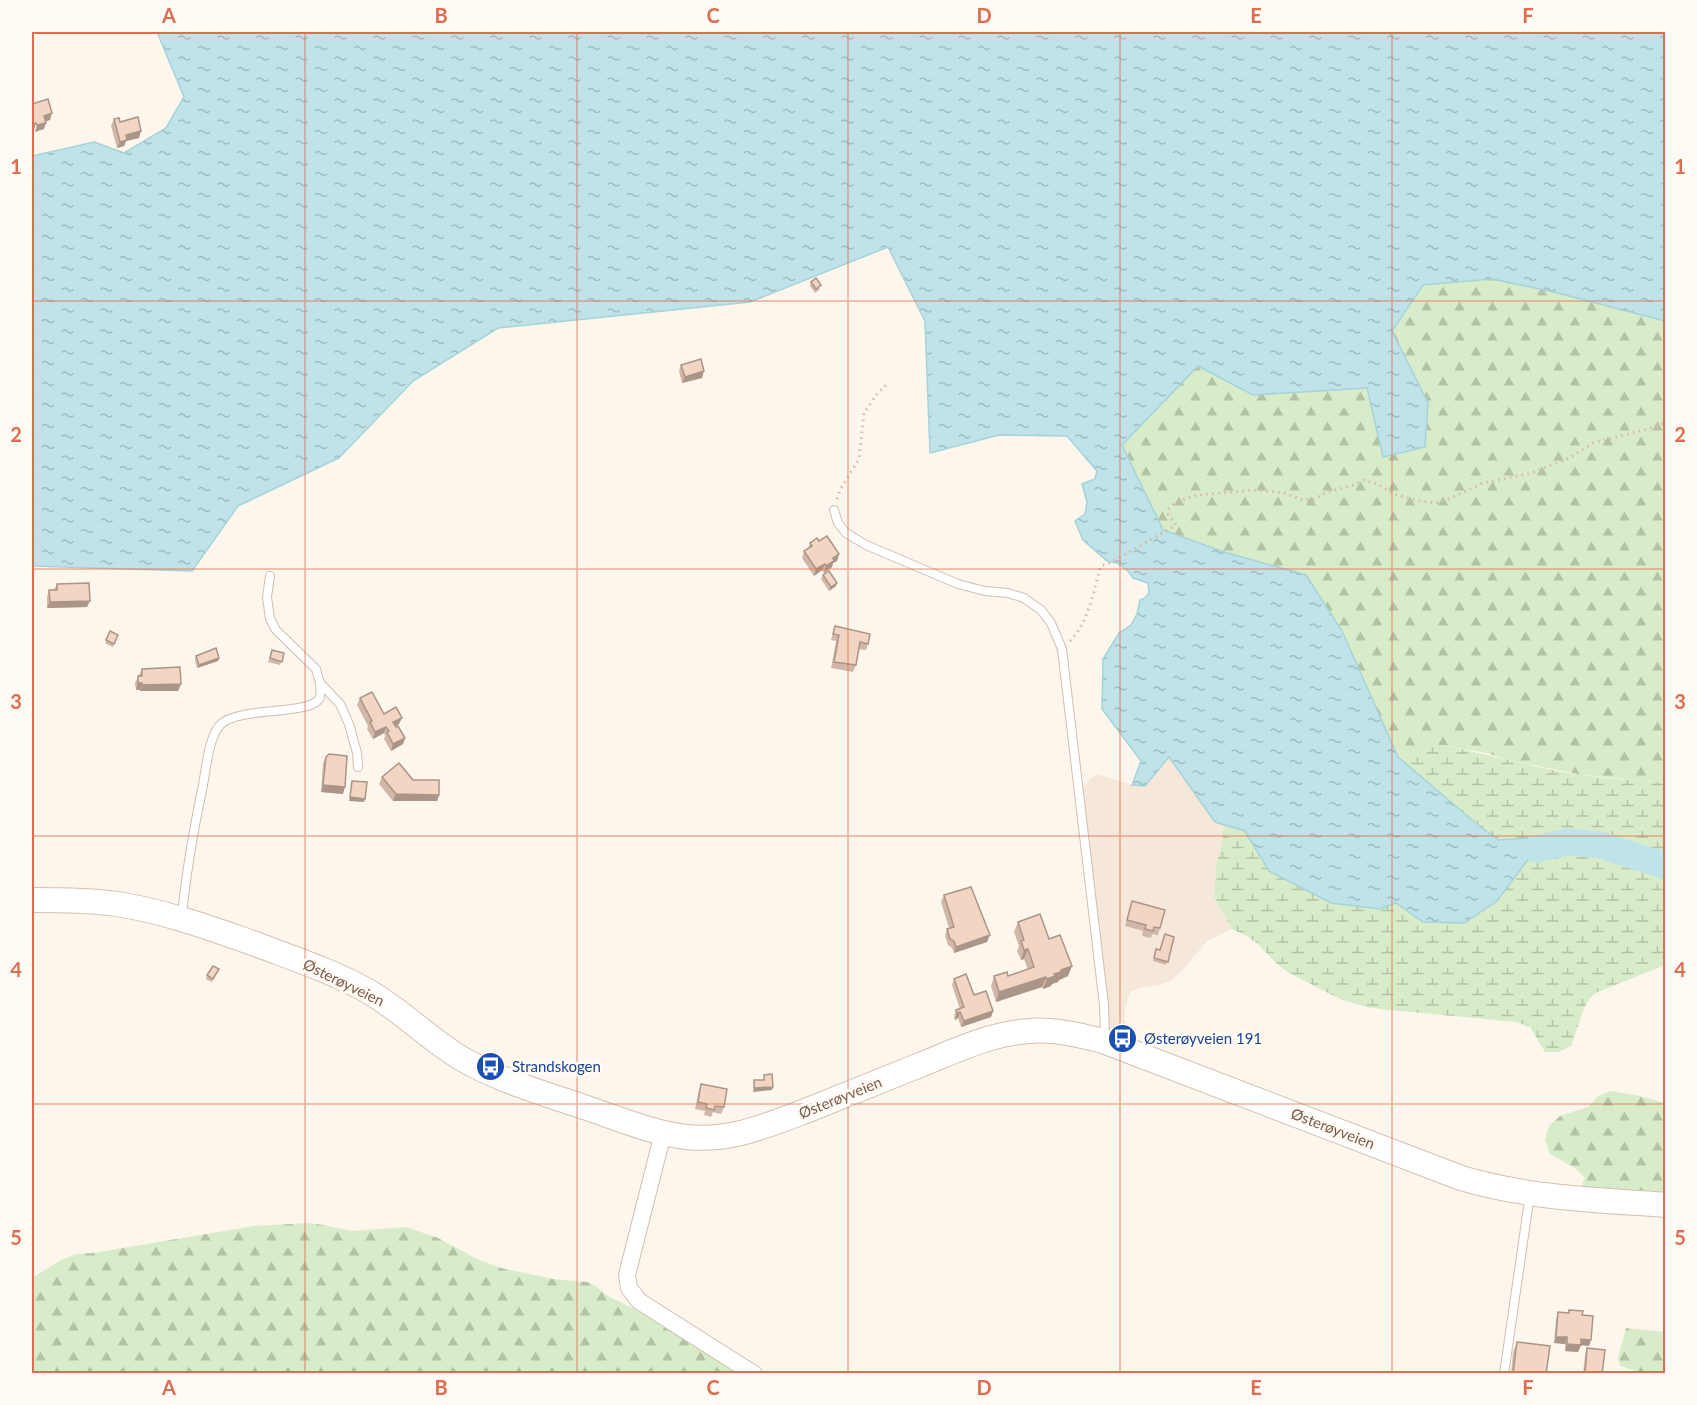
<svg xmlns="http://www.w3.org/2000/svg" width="1697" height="1405" font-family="Lato,sans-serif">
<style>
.residential{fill:#f5e8da}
.forest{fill:url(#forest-firs)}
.wetland{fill:url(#wetland-marsh)}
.water{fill:url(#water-ripples);stroke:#a5d3da;stroke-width:1.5}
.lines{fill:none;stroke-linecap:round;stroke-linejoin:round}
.river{stroke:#bfe3e8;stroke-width:27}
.service-casing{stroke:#d1beb0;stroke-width:10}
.minor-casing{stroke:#d1beb0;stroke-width:18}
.secondary-casing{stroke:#d6c0b0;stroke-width:26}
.path{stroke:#d9b8a5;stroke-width:3;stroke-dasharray:1.5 4.5;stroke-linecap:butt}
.service{stroke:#fff;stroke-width:8}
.minor{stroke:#fff;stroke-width:16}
.secondary{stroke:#fff;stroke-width:24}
.wall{fill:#d1b7a8}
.shaded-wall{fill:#aa9588}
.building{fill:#f3d5c3;stroke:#aa9588;stroke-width:1.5}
.grid{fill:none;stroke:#dc6d51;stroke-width:1.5;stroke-opacity:0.55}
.labels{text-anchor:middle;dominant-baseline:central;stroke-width:6;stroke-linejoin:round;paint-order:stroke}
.street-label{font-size:15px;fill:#7a5c4d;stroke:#fffaf3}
.transit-label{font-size:15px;fill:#164399;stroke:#fffaf3;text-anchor:start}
.neatline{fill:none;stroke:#dc6d51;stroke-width:2}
.grid-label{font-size:20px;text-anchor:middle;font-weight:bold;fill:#dc6d51}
</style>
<defs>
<pattern id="forest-firs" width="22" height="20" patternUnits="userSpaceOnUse" patternTransform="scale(1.5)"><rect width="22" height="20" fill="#d8ecc9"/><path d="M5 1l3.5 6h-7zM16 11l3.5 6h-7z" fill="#b4c2a5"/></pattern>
<pattern id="wetland-marsh" width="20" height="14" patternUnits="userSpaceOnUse" patternTransform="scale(1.5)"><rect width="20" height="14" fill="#d8ecc9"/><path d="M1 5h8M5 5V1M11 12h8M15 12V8" fill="none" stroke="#b4c2a5"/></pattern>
<pattern id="water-ripples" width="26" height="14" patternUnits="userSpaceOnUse" patternTransform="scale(1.5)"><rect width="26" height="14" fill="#bfe3e8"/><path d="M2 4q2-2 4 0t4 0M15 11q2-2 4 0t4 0" fill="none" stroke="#a0bbbe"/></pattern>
</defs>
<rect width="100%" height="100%" fill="#fdf6ec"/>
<path class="residential" d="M1169,757L1215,822L1224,825L1222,842L1216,866L1214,897L1232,929L1207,941L1180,973L1170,981L1157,986L1143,987L1130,992L1126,1004L1124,1018L1130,1031L1140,1041L1110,1034L1083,787L1089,780L1098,774L1132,785L1145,786Z"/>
<g class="forest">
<path d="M1492,279L1554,292L1665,321V783L1583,775L1512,761L1486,753L1441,745L1398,757L1342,631L1224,552L1163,530L1122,445L1198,366L1253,395L1367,388L1383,457L1428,403L1392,331L1423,286Z"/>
<path d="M1611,1091L1640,1096L1665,1103V1195L1579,1192L1585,1178L1575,1168L1550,1154L1545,1140L1549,1126L1560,1116L1588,1107L1598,1096Z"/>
<path d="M309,1223L323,1225L352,1231L406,1227L438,1238L477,1259L501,1268L553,1279L587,1282L594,1285L608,1296L665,1324L736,1373L32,1374V1278L61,1260L76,1254L93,1253L254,1226Z"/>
<path d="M1626,1328L1665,1332V1373H1644L1620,1366L1618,1358Z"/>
</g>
<path class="wetland" d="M1441,745C1488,754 1534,768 1582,775C1610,779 1638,780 1665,783V965L1593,994L1585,1006L1571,1046L1559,1052H1545L1530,1027L1516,1022L1380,1009L1367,1007L1340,999L1289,973L1277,964L1257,943L1245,935L1232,929L1214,897L1216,866L1222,842L1224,825L1245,831L1269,871L1331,903L1380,909L1396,903L1423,922L1497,901L1536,849L1528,838L1499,840L1479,826L1398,757Z"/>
<path class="water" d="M157,32H1665V321L1554,292L1492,279L1423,285L1392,331L1428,403L1425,447L1383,457L1367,388L1253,395L1198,366L1122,445L1163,530L1224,552L1306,575L1342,631L1398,757L1479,826L1499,840L1529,838L1536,849L1497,901L1464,923L1423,922L1396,903L1380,909L1331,903L1269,871L1245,831L1215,822L1169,757L1145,786L1132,785L1141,761L1102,709L1103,659L1119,633L1131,625L1137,614L1140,600L1145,598L1149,593L1148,583L1133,578L1127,570L1117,563L1107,561L1083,540L1075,521L1085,514L1087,502L1082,484L1095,479L1097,471L1067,436L999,435L930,453L925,321L888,247L750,302L498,328L413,381L339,458L238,506L192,571L32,566V156L94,142L124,153L166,128L184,97Z"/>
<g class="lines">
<path class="river" d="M1536,849L1568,842L1600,845L1666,866"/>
<defs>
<g id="service">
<path d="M834,510L838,523L846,533L866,545L958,584L985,591L1008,593L1024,598L1041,610L1051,623L1062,649L1104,1005L1105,1034L1104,1038"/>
<path d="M270,576L267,597L270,619L276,630L316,669L320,683L340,704L349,724L357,753L358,767"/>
<path d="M182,916C186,872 194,828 203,785C206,769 209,735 221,724C240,706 314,716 320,697C321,693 320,687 320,683"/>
<path d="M1504,1374L1530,1194"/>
</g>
<path id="minor" d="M663,1133L627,1275L629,1288L639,1301L754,1374"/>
<path id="secondary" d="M32,900C60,900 89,900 117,904C163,911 207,927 250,942C289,957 330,970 366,990C402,1010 429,1040 464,1060C503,1082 546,1094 587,1108C620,1119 652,1133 686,1137C729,1142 769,1125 808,1110C846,1095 883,1080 920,1065C955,1051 992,1033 1030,1031C1055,1029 1079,1035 1103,1041L1461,1178C1528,1198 1596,1200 1666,1205"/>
</defs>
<use href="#service" class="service-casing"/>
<use href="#minor" class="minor-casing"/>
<use href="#secondary" class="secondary-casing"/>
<g class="path">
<path d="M837,499L840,490L859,459L864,413L877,394L888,383"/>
<path d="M1070,641C1089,622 1093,591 1101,566L1112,562L1176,525L1168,514L1169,508L1175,503L1197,495L1254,490L1284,493L1303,500L1315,499L1325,493L1353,485L1363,480L1377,484L1395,494L1415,500L1436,503L1449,499L1483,483L1532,473L1569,458L1593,443L1648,429L1666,422"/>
</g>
<use href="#service" class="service"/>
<use href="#minor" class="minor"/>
<use href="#secondary" class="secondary"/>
</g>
<g class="wall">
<path d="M114,119L120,122L139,138L126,141L124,146L117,148L111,126Z"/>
<path d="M811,282L820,289L815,293L810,286Z"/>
<path d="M681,365L702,378L682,383L679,371Z"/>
<path d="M819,541L839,554L837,561L833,563L832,567L824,573L822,570L814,576L802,558L804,551L808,549L810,543Z"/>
<path d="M823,575L836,586L829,591L821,579Z"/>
<path d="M57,584L87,607L47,608V597L49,590H54Z"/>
<path d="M835,626L868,644L866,650L858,649L856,665L853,672L831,668L836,641L831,640Z"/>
<path d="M110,631L118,635L113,647L105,643Z"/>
<path d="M272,650L284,653L280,665L268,662Z"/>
<path d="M196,656L219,658L218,661L197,668L195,660Z"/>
<path d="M142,669L181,684L178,691H140V690H136L135,683Z"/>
<path d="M360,698L399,724L395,727L405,738L403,744L391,751L384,739L385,736L384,733L373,739L367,729L368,726L357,705Z"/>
<path d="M326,757L343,794L321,792L323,763Z"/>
<path d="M382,777L413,780L439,795L437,801H393L379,784Z"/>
<path d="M944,895L987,942L954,953L952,948L948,945L945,936L947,929L949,928L941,902Z"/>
<path d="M1132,901L1160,928L1158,935L1152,934L1151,938L1142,936L1143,931L1125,926Z"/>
<path d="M1018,922L1049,939L1068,976L1059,980L1058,982L1052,984L1051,986L1043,989L1042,987L996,1002L991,986L994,976H1008L1028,970L1024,959L1021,960L1017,951L1019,946L1014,932Z"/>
<path d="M1174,937L1166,965L1153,961L1156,949L1160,950Z"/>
<path d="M217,972L212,982L206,979L207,975Z"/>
<path d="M954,979L993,1011L991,1017L961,1027L958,1018L955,1020L954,1017L956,1010L960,1009L952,985Z"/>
<path d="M701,1084L724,1107L721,1114L713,1112L711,1117L704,1115L705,1111L695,1109L699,1090Z"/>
<path d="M1569,1310L1582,1315L1589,1346L1581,1345L1578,1352L1565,1351V1344L1554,1343L1556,1319L1558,1312L1568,1313Z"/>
<path d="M1517,1342L1546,1374H1511L1513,1352Z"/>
<path d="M1587,1348L1602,1374H1583L1585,1355Z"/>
</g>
<g class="shaded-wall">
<path d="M52,113L50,120L42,123L44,116Z"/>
<path d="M36,123L34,130H32V124Z"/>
<path d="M46,123L44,129L35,132L37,125Z"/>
<path d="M141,131L139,138L126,141L124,146L117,148L120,142L126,135Z"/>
<path d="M704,371L702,378L682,383L685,377Z"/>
<path d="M839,554L837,561L833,563L832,567L824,573L826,566L833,558Z"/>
<path d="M825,564L822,570L814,576L816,569Z"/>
<path d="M837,583L836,586L829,591L831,587Z"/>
<path d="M90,601L87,607L47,608L50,602Z"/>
<path d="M219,658L218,661L197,668L199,665Z"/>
<path d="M138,683H142L140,690H136Z"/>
<path d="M181,684L178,691H140L142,685Z"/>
<path d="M402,718L399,724L391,729L393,722Z"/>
<path d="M386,727L384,733L373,739L375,732Z"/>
<path d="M405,738L403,744L391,751L393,744Z"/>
<path d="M323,785L345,787L343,794L321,792Z"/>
<path d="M396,794L439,795L437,801H393Z"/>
<path d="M350,797L365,799L364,802L349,801Z"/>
<path d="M990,935L987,942L954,953L956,947Z"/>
<path d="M1028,949L1024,959L1021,960L1024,950Z"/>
<path d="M1072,966L1068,976L1059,980L1058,982L1052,984L1051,986L1043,989L1047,979L1061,970Z"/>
<path d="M1046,977L1042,987L996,1002L999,992Z"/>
<path d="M993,1011L991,1017L961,1027L964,1021Z"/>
<path d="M960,1012L958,1018L955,1020L957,1013Z"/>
<path d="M773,1087L772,1090L753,1092L754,1088Z"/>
<path d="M1556,1337H1567L1565,1344L1554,1343Z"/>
<path d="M1581,1339L1591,1340L1589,1346L1581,1345L1578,1352L1565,1351L1567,1344Z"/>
</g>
<g class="building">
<path d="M48,99L52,113L44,116L46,123L37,125L36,123L32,124V104Z"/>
<path d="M138,117L141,131L126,135L127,140L120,142L114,119L119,118L120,122Z"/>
<path d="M816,278L821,285L816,289L811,282Z"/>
<path d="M701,359L704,371L685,377L681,365Z"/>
<path d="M827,536L839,554L833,558L834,561L826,566L825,564L816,569L804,551L812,546L810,543L817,538L819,541Z"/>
<path d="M829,571L837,583L831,587L823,575Z"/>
<path d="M89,583L90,601L50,602L49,590H57V584Z"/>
<path d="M835,626L870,634L868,644L860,642L856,665L834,662L839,635L833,634Z"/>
<path d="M110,631L118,635L114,644L106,640Z"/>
<path d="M216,648L219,658L199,665L196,656Z"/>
<path d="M272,650L284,653L282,662L270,658Z"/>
<path d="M180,667L181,684L142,685V683H138V676H142V669Z"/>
<path d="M372,692L384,714L396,707L402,718L393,722L396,727L398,726L405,738L393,744L387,732L389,731L386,727L375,732L370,722L372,721L360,698Z"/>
<path d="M329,754L347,756L345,787L323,785L326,757Z"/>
<path d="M399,763L413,780H439V795L396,794L382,777Z"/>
<path d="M352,781L367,782L365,799L350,797Z"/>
<path d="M971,887L990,935L956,947L954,941L950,939L947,929L954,927L944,895Z"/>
<path d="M1132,901L1165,910L1160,928L1154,927L1153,931L1145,929L1146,925L1127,920Z"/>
<path d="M1040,914L1049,939L1060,935L1072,966L1061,970V972L1054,974L1055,976L1047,979L1046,977L999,992L994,976L1007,972L1008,976L1034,967L1028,949L1024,950L1021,941L1024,940L1018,922Z"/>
<path d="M1165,934L1174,937L1168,962L1154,958L1156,949L1160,950Z"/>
<path d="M213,966L219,969L213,979L207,975Z"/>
<path d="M966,974L974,995L986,991L993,1011L964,1021L960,1012L957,1013L956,1010L964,1007L954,979Z"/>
<path d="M772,1074L773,1087L754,1088V1080H764V1075Z"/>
<path d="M701,1084L727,1089L724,1107L715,1106L714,1110L706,1108L707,1104L698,1102Z"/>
<path d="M1569,1310L1583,1311L1582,1315L1593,1316L1591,1340L1581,1339V1345L1567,1344V1337H1556L1558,1312L1569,1313Z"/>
<path d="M1517,1342L1550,1346L1546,1374H1513Z"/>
<path d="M1587,1348L1605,1350L1602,1374H1585Z"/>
</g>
<path class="grid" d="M305,32V1374M577,32V1374M848,32V1374M1120,32V1374M1392,32V1374M32,301H1666M32,569H1666M32,836H1666M32,1104H1666"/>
<defs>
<symbol id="bus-disc" viewBox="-11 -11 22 22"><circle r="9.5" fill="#1a4fb4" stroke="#fffaf3"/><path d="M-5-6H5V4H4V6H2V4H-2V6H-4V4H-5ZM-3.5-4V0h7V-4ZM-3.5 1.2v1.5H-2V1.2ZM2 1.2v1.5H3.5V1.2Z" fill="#fff"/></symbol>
</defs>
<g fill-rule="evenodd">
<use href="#bus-disc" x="1106" y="1022" width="33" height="33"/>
<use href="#bus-disc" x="474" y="1050" width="33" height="33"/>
</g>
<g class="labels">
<g class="street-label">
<text transform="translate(344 982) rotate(26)">Østerøyveien</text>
<text transform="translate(840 1097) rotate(-22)">Østerøyveien</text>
<text transform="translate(1333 1128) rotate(21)">Østerøyveien</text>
</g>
<g class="transit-label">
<text x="1144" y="1038">Østerøyveien 191</text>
<text x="512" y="1066">Strandskogen</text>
</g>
</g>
<rect width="1697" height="1405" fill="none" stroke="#fffaf3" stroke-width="66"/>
<rect x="33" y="33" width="1631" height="1339" class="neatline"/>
<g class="grid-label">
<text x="169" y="23">A</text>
<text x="441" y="23">B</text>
<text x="713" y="23">C</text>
<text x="984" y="23">D</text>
<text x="1256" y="23">E</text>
<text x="1528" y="23">F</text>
<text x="16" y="174">1</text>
<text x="1680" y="174">1</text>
<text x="16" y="442">2</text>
<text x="1680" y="442">2</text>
<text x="16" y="709">3</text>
<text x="1680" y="709">3</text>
<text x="16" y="977">4</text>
<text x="1680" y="977">4</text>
<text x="16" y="1245">5</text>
<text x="1680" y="1245">5</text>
<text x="169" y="1395">A</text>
<text x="441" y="1395">B</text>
<text x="713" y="1395">C</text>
<text x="984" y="1395">D</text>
<text x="1256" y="1395">E</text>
<text x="1528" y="1395">F</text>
</g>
</svg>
